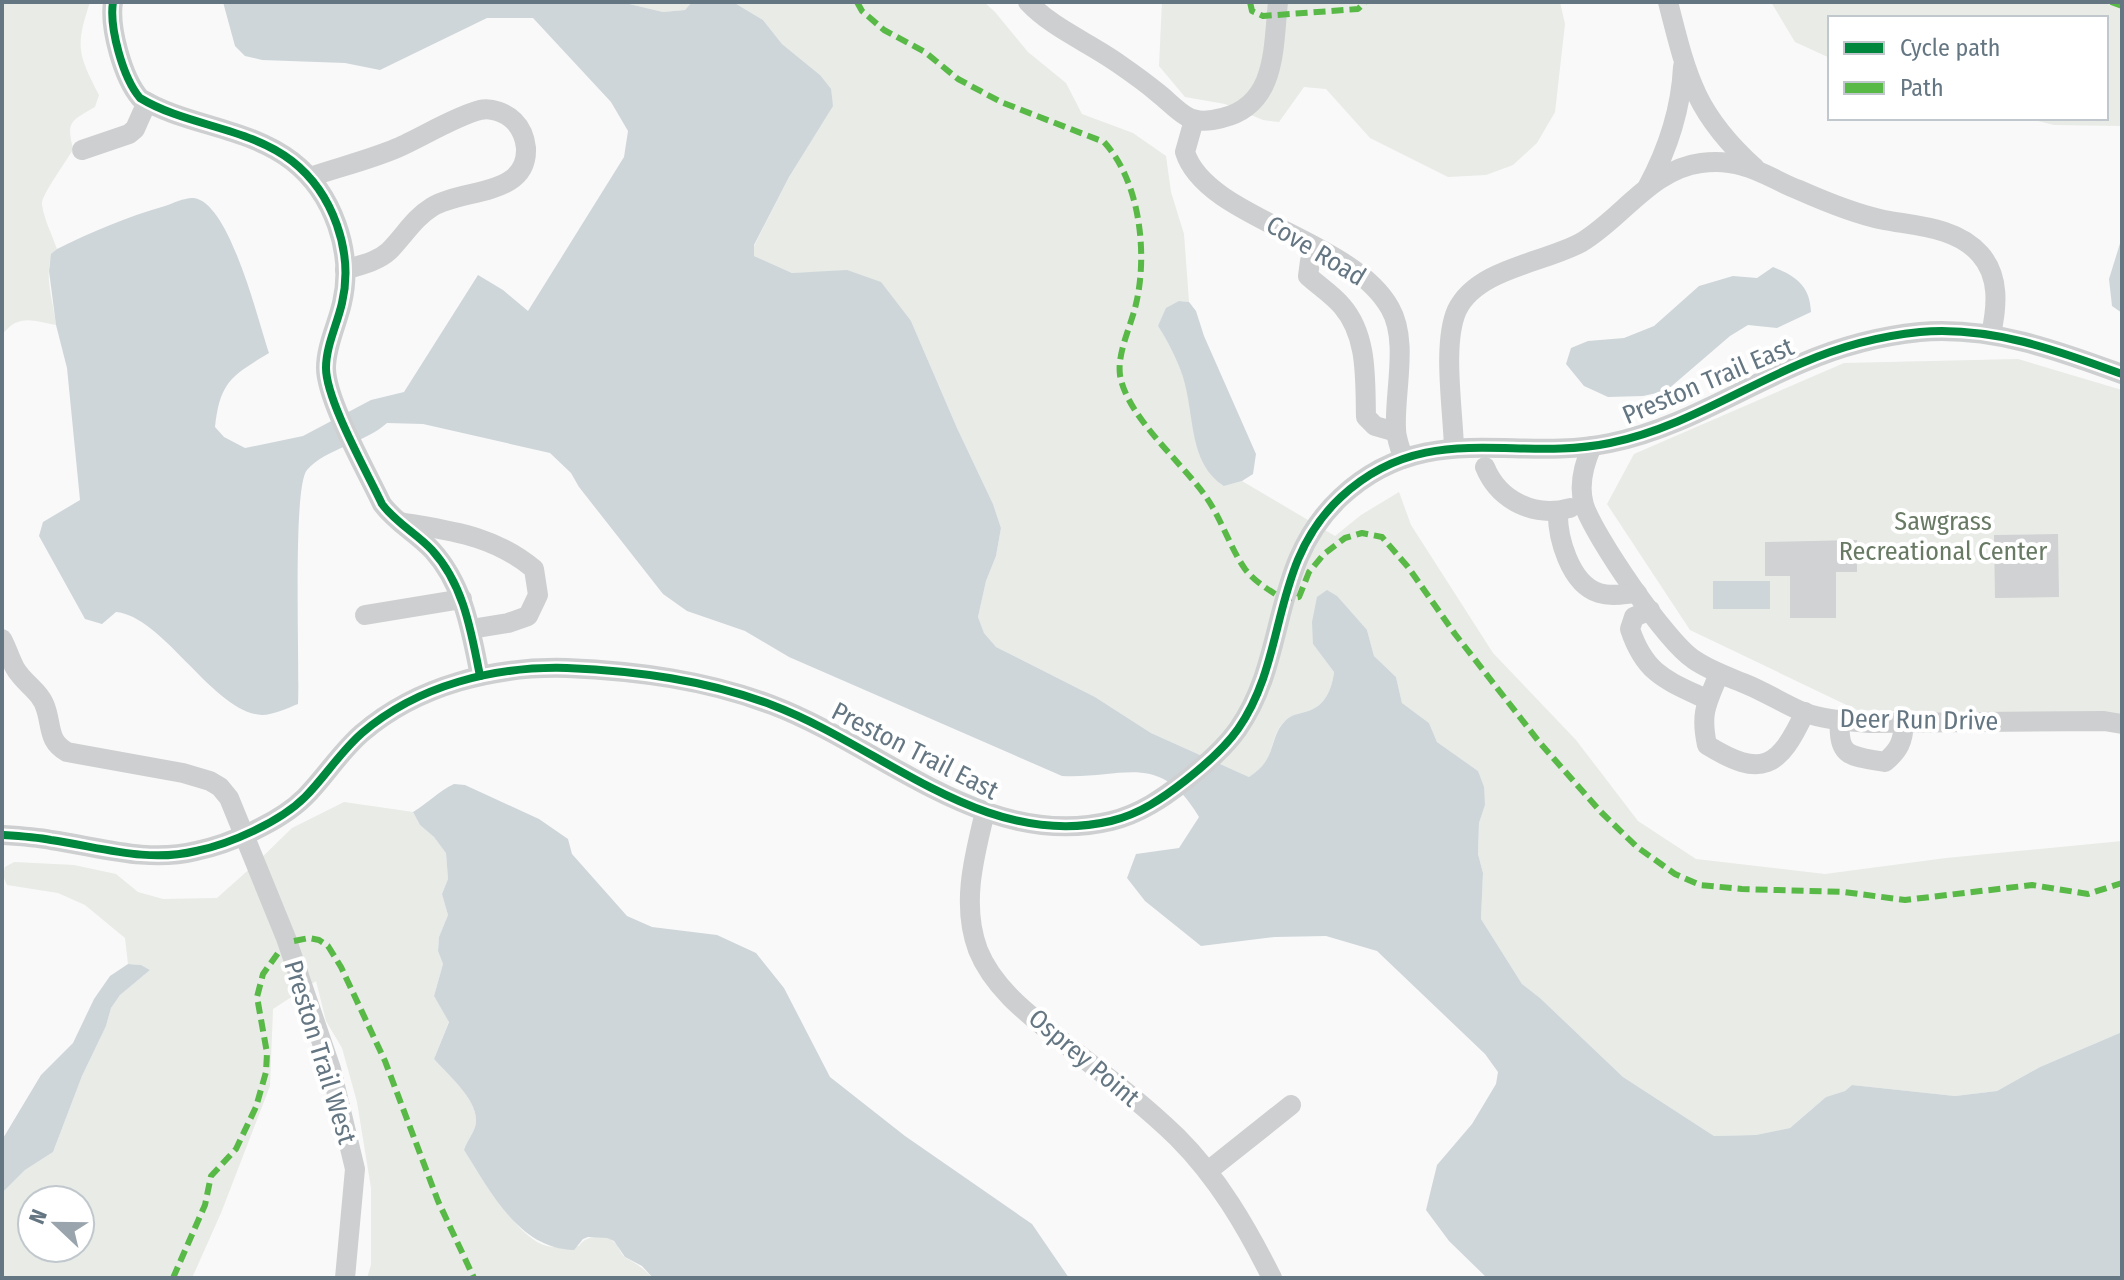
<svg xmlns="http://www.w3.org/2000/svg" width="2124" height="1280" font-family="'Fira Sans Condensed',sans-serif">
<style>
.green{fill:#e8ebe6;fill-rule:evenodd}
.water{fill:#ced6d9}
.building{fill:#d0d2d3}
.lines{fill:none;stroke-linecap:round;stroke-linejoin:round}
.minor{stroke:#cecfd0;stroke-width:20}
.quiet{stroke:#58b947;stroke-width:6;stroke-dasharray:12 6;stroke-linecap:butt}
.cycleway-casing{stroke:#fff;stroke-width:13}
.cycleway{stroke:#00873e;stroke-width:8}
.labels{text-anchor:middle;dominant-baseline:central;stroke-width:8;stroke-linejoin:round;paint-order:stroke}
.street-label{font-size:26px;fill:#657683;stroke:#fff}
.park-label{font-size:26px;fill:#687a64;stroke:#fff}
</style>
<rect width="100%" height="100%" fill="#f9f9f9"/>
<g class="green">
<path d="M2,2H90C75,47 78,54 99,95L95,107C71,121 66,121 73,149C67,161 40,196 42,205C44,219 52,235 57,249C40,264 54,304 56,325C34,321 18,313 2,335Z"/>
<path d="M621,2H692L685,10L663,12Z"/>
<path d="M733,2H984L995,12L1028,52L1066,83L1082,114L1133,133L1166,156L1171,192L1184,234L1189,302L1179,301L1158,326L1172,347L1224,486L1242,481L1335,536L1361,515L1399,492L1411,525L1493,653L1576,740L1638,821L1696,859L1825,874L1946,858L2122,841V1032L2040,1067L1997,1091L1955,1096L1852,1085L1845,1091L1826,1097L1790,1128L1756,1135L1714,1136L1623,1077L1540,998L1522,984L1481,919L1483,873L1478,854L1479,823L1485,805L1478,771L1437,742L1429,723L1402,703L1396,677L1374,656L1367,630L1313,644L1334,672C1332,689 1325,706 1308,711C1300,714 1291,714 1285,721C1267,738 1278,760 1249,777L1151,733L1095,697L996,647L984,633L978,617L986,581L996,556L1001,528L993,504L957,428L911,321L818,272L792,273L754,256V246L789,177L833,105L820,75L782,44L763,20Z"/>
<path d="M1162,2H1560L1565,24L1555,112L1537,143L1513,165L1486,175L1448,177L1370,138L1326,89L1304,87L1279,122L1263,120L1225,104L1185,97L1159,66Z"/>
<path d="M1771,2H2122V126L2054,125L2026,118H2106V18H1830V58L1795,42Z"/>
<path d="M2018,359L2122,390V717L1857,710L1690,630L1607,504L1634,454L1844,363Z"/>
<path d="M344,802L413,812L420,825L434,837L446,852L448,879L442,894L448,915L439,937L438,951L443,964L434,996L449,1021L434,1059C448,1075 477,1099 476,1121C476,1131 467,1140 464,1150C480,1174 518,1240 547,1246C556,1248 570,1246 579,1246C585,1235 606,1234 614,1242C620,1247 619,1253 626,1258C637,1264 644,1269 653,1278H367L371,1265V1188L357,1102L342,1048L326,1021L316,981L273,1009L270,1086L221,1213L192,1278H2V1193L25,1170L53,1152L82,1076L106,1026L111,1008L120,995L150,970L141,965L128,964L125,938L85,905L58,893L7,885L3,876L5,867L14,862L74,865L116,874L138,892L163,899L217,898L254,865L292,828ZM32,1200H80V1248H32Z"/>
</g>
<g class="water">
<path d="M223,2H621L663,12L685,10L692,2H733L763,20L782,44L820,75L831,89L833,106L789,177L754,245V256L792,273L847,270L881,282L911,321L957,428L993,504L1001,528L996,556L986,581L978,617L984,633L996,647L1095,697L1151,733L1249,777C1278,759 1268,738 1285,721C1291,714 1300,714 1308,711C1325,706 1332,689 1334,672L1313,644L1312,622L1317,597L1327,590L1337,596L1367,630L1374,656L1396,677L1402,703L1429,723L1437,742L1478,771L1484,787L1485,805L1479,823L1478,854L1483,873L1481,919L1522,984L1540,998L1623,1077L1714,1136L1756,1135L1790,1128L1826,1097L1845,1091L1852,1085L1955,1096L1997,1091L2040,1067L2122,1032V1278H1487L1449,1241L1426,1210L1437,1165L1472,1124L1496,1084L1498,1072L1485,1054L1377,951L1326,936L1275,937L1201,946L1145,901L1127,878L1136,854L1179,848L1199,817C1159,750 1125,779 1062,776L789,657L745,631L687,611L663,594L579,487L571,473L550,453L423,424L387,423C365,443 325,449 307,470C292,487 300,668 298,704C288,708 273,715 262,715C214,713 163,616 116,612L102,624L85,619L39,536L43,522L80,500L67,368L56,325L49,271L51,254L57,249C93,231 127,217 165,206C173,203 186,197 194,198C230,203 258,321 269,353C231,376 220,382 215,427L224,437L245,448L303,436L371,400L404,392L478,275L503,290L528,311L624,157L628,131L611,102L533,18H487L380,70L345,63L262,60L245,56L235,46Z"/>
<path d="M2122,237V313L2112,306L2109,279Z"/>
<path d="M1773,267C1796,276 1810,286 1811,312L1777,328L1748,325L1730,336L1666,391L1643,396L1608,397L1584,386L1566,364L1571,348L1588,341L1624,338L1654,326L1699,286L1733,276L1757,278Z"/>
<path d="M1179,301L1189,302L1196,311L1204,336L1256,454L1253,474L1242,481L1224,486C1188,463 1195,415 1183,377C1177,359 1169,343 1158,326L1166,308Z"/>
<rect x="1713" y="581" width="57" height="28"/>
<path d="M454,784L465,785L539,819L568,839L572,854L627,916L652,927L717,935L756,953L784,988L830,1077L905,1136L1032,1224L1069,1278H653L642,1266L625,1257L614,1241L607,1238L588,1237L583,1239L574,1250C519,1249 491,1192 464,1150C467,1140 476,1131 476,1121C477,1099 448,1075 434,1059L449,1022L434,996L443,964L438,951L439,937L448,915L442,894L448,879L446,853L434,837L420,825L413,812C428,803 439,791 454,784Z"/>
<path d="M128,964L141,965L150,970L120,995L111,1008L106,1026L82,1076L53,1152L25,1170L2,1193V1140L41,1075L73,1043L94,999L110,976Z"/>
</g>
<g class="building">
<path d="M2058,534L2059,597L1995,598L1994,535Z"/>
<path d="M1857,540V572H1836V618H1790V576H1765V542Z"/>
</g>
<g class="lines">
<g class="minor">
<path d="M113,2C109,28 123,78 140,98C186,126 248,127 292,161C333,193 354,252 342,303C337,325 326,346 326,368C326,400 367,472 382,504C396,523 416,533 432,550C464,585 471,631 480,676"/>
<path d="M1028,2C1052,28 1090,43 1119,64C1132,73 1146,83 1158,93C1167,100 1176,110 1186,116C1197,123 1211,121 1222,118C1277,105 1273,48 1278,2"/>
<path d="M1668,2C1687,77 1695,114 1755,168"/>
<path d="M1194,120L1185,152C1206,219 1351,238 1390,308C1409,341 1394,392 1396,429C1396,439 1401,449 1403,459"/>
<path d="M82,150L129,134L135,129L147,102"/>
<path d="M310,177C339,167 369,160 397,148C420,138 458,115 480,110C491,107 506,113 514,121C521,128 525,138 526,148C528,197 463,188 432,207C414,218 404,236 389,251C377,262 360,265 345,270"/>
<path d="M1647,188C1667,151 1681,109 1683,67"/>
<path d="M1317,248L1310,261L1308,276C1319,286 1333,295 1342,306C1368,336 1365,379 1366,417L1375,426L1396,432"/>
<path d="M1592,446C1584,464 1578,485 1584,505C1594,536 1666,641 1693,659C1710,671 1729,677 1748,685C1767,693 1784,704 1803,712C1824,720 1847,721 1870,723L2104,721L2122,724"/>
<path d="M1454,448C1453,410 1442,343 1457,310C1477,268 1545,263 1582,242C1622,218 1652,169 1701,163C1715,161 1730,162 1743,166C1763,171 1780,183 1799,190C1826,202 1855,214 1884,220C1916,226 1956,227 1980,254C2000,276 1997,307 1991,334"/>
<path d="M1485,467C1499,501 1535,518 1570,508"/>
<path d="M1558,511C1557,537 1570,584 1599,593C1611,597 1624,594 1637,593"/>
<path d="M400,522C451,531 493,535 534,569L538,595L528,616L508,623L471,629"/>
<path d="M1650,610L1634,617L1630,629C1645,674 1666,680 1706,699"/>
<path d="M365,615L462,599"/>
<path d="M2,639C7,648 10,659 15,668C24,684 41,691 46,709C52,728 48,741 67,752L183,773L210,781L220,787L229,798L286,938L331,1069L355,1169L345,1278"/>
<path d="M1719,674C1707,703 1700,712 1707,745C1762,779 1779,768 1805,712"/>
<path d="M1840,721C1837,759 1853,756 1885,762C1899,750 1903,742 1904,723"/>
<path d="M985,812C974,857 961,905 978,950C994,990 1032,1017 1064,1043C1102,1073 1142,1103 1177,1137C1218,1178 1246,1226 1272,1278"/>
<path d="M2,835C18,836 35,837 51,840C100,847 147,863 196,851C230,844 280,822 305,797C325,777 340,752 362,733C418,685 495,666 567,668C637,671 706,680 772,705C883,747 984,851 1111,821C1140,814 1163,798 1186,780C1205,765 1224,749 1238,729C1289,656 1269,564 1341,497C1426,418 1514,463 1610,443C1679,429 1738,390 1802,363C1839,347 1880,336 1920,332C1991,326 2057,350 2122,374"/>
<path d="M1208,1171L1291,1105"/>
</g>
<g class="quiet">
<path d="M857,2L862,11L884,30L925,52L958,79L1001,102L1104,142C1140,181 1148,254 1136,304C1131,326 1117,353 1120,375C1126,415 1180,461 1204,494C1221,517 1229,546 1245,569C1255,582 1269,590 1283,599L1299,597L1309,572L1324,554L1345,538L1362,533L1382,537L1408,567L1455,634L1540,743L1601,812L1637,847L1675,874L1700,885L1742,889L1844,892L1905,900L2032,885L2088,894L2122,883"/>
<path d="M1250,2L1252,11L1263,16L1358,9L1365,2"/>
<path d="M2111,2L2122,6"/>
<path d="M294,941L309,938L319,940L328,946L341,967L385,1061L438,1201L474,1278"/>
<path d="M173,1278L205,1205L211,1176L236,1149L256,1107L266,1072L267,1053L257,997L263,974L278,953"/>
</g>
<defs>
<g id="cycleway">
<path d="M113,2C109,28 123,78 140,98C186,126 248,127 292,161C333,193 354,252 342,303C337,325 326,346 326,368C326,400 367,472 382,504C396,523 416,533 432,550C464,585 471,631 480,676"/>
<path d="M2,835C18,836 35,837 51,840C100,847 147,863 196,851C230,844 280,822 305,797C325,777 340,752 362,733C418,685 495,666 567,668C637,671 706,680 772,705C883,747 984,851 1111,821C1140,814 1163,798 1186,780C1205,765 1224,749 1238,729C1289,656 1269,564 1341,497C1426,418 1514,463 1610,443C1679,429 1738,390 1802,363C1839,347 1880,336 1920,332C1991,326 2057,350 2122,374"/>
</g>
</defs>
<use href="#cycleway" class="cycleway-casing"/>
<use href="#cycleway" class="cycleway"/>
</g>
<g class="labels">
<g class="street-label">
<text transform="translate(1316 251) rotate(31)">Cove Road</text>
<text transform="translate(1708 381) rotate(-23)">Preston Trail East</text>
<text transform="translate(1919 720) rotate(1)">Deer Run Drive</text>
<text transform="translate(915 751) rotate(27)">Preston Trail East</text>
<text transform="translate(320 1052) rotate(73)">Preston Trail West</text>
<text transform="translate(1084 1058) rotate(40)">Osprey Point</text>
</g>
<g class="park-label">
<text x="1943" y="521">Sawgrass<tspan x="1943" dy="30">Recreational Center</tspan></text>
</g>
</g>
<rect width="2124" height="1280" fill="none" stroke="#657683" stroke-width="8"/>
<rect x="1828" y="16" width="280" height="104" fill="#ffffff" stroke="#c1c8cd" stroke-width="2"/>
<rect x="1844" y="42" width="40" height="12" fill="#00873e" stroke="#c1c8cd" stroke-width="2"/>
<text x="1900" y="56" font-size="24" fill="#657683">Cycle path</text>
<rect x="1844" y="82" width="40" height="12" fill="#58b947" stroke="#c1c8cd" stroke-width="2"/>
<text x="1900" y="96" font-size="24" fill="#657683">Path</text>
<g transform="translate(56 1224) rotate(292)"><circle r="38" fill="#ffffff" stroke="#c1c8cd" stroke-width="2"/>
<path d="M0-6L14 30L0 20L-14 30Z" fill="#99a4ac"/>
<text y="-12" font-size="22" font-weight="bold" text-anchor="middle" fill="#657683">N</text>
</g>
</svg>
